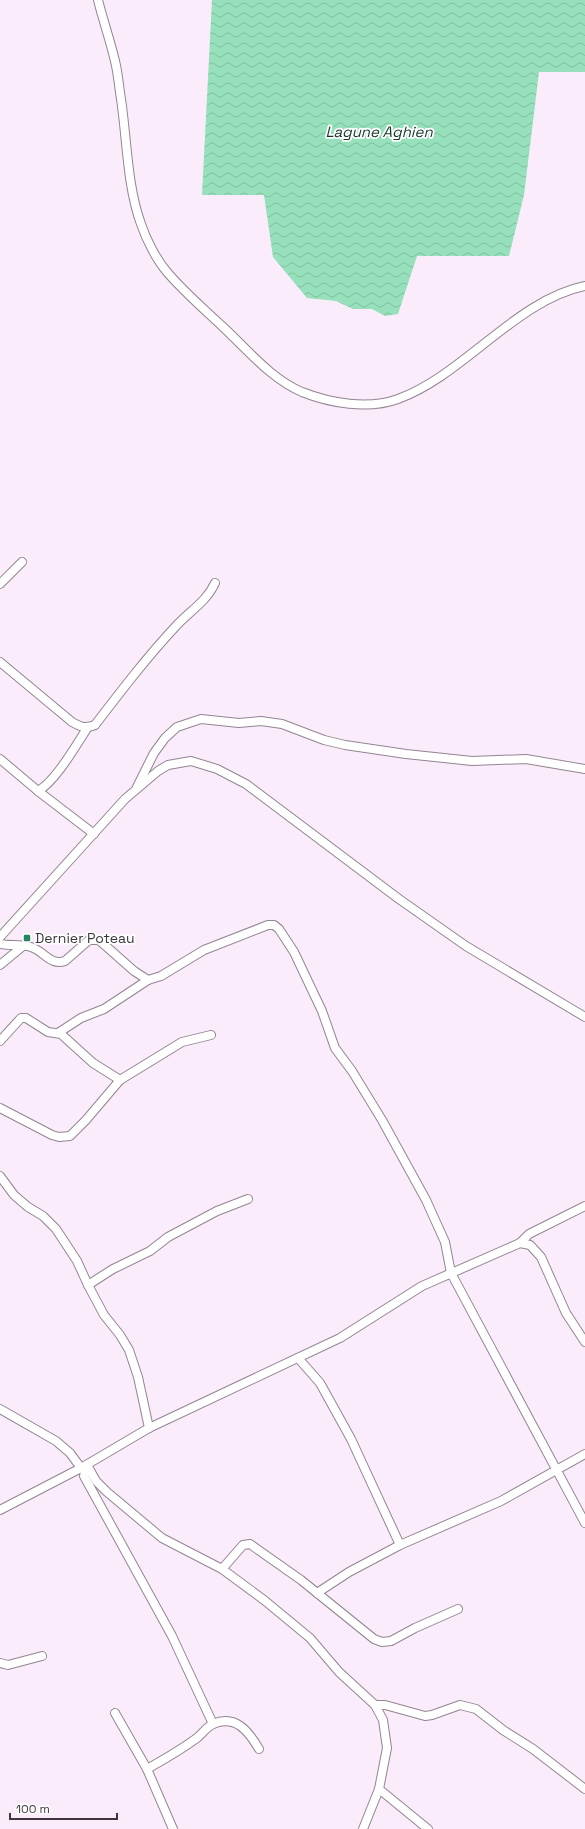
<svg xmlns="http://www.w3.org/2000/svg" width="585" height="1829" font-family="'Space Grotesk',sans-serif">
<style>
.water{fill:url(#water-waves)}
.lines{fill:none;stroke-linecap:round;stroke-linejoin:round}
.minor-casing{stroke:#928592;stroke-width:10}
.minor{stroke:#fff;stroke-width:8}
.poi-dot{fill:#258761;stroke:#fff;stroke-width:1.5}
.labels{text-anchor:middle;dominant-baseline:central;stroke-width:3.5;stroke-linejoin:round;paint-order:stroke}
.poi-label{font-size:14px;fill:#3d373d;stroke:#fff;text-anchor:start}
.water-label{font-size:15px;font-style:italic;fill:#173829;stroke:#fff}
</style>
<defs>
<pattern id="water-waves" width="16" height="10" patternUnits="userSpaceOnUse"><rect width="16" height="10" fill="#96e0bc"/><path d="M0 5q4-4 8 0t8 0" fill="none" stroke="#82c1a2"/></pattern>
</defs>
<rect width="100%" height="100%" fill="#faecfa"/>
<path class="water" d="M212,0H585V72H539L524,195L509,256H417L398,314L385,316L372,309H353L336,301L307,298L273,257L264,195H202Z"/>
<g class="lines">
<defs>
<g id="minor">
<path d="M98,0C103,20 110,40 115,61C118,73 119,87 121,99C127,139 127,186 141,224C146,239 156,259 167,272C184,292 204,309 223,327C247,349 271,379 302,392C330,403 368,410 398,399C464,375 516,300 585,286"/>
<path d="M0,584L22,562"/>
<path d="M0,662L72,722C81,727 85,729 95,725C121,691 147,657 176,626C190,611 207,601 215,583"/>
<path d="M0,759L38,791L94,834"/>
<path d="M137,787L154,753L165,738L177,727L201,719L239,723L261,721L282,724L324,740L345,745L406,754L472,761L526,759L585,769"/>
<path d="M38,791C56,781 76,745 88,727"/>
<path d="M0,937L125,799L158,771L168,765L191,761L217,769L246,784L399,899L466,946L585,1017"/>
<path d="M0,944C10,946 21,944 31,947C44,951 50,966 65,961L89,940H99L134,971L148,980L161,976L204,950L268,925H274L279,929L294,952L322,1011L335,1048L352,1071L382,1120L426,1200L445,1242L451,1273L585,1523"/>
<path d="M0,965L23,946"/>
<path d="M58,1033L81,1018L104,1009L148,980"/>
<path d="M0,1041L21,1018H26L48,1032L61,1034L93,1063L120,1080"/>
<path d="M0,1108L52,1135L59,1137L70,1136L86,1120L120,1080L182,1042L211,1035"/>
<path d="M0,1176L14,1195L28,1207L43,1216L56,1229L77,1261L88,1285L104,1315L120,1335L129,1350L138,1377L149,1428"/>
<path d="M520,1243L530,1245L541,1257L566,1313L585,1342"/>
<path d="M88,1285L113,1269L150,1251L168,1237L217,1211L248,1199"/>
<path d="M298,1358L320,1383L351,1439L400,1545"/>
<path d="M0,1409L56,1441L70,1453L81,1468"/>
<path d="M87,1465L96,1481L107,1492L162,1538L222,1569L264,1600L310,1638L339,1672L375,1705L383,1720L387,1748L379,1789L428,1829"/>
<path d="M90,1471L85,1472L84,1476L172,1636L213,1724"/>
<path d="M0,1510L81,1468L149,1428L340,1338L422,1286L520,1243L529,1234L585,1206"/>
<path d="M222,1569L243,1545L250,1544L301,1580L374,1639L382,1642L391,1641L415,1628L458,1609"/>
<path d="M317,1593L349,1572L400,1545L501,1501L585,1454"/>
<path d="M0,1663L8,1665L42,1656"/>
<path d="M375,1705H385L425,1716L432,1715L460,1705L476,1709L503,1730L533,1749L585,1789"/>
<path d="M115,1713L147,1769L173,1829"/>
<path d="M147,1769C163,1760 179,1751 194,1740C201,1736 206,1727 213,1724C236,1714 249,1732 259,1749"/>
<path d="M363,1829L379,1789"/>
</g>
</defs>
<use href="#minor" class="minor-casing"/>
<use href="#minor" class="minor"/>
</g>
<rect class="poi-dot" x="23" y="934" width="8" height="8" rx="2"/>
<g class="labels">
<g class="poi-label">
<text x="35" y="938">Dernier Poteau</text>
</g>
<g class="water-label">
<text x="379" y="131">Lagune Aghien</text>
</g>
</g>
<path d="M10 1813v6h107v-6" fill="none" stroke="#3d373d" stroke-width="2"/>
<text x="16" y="1813" font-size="12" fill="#3d373d" stroke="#ffffff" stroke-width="3" paint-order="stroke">100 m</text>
</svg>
